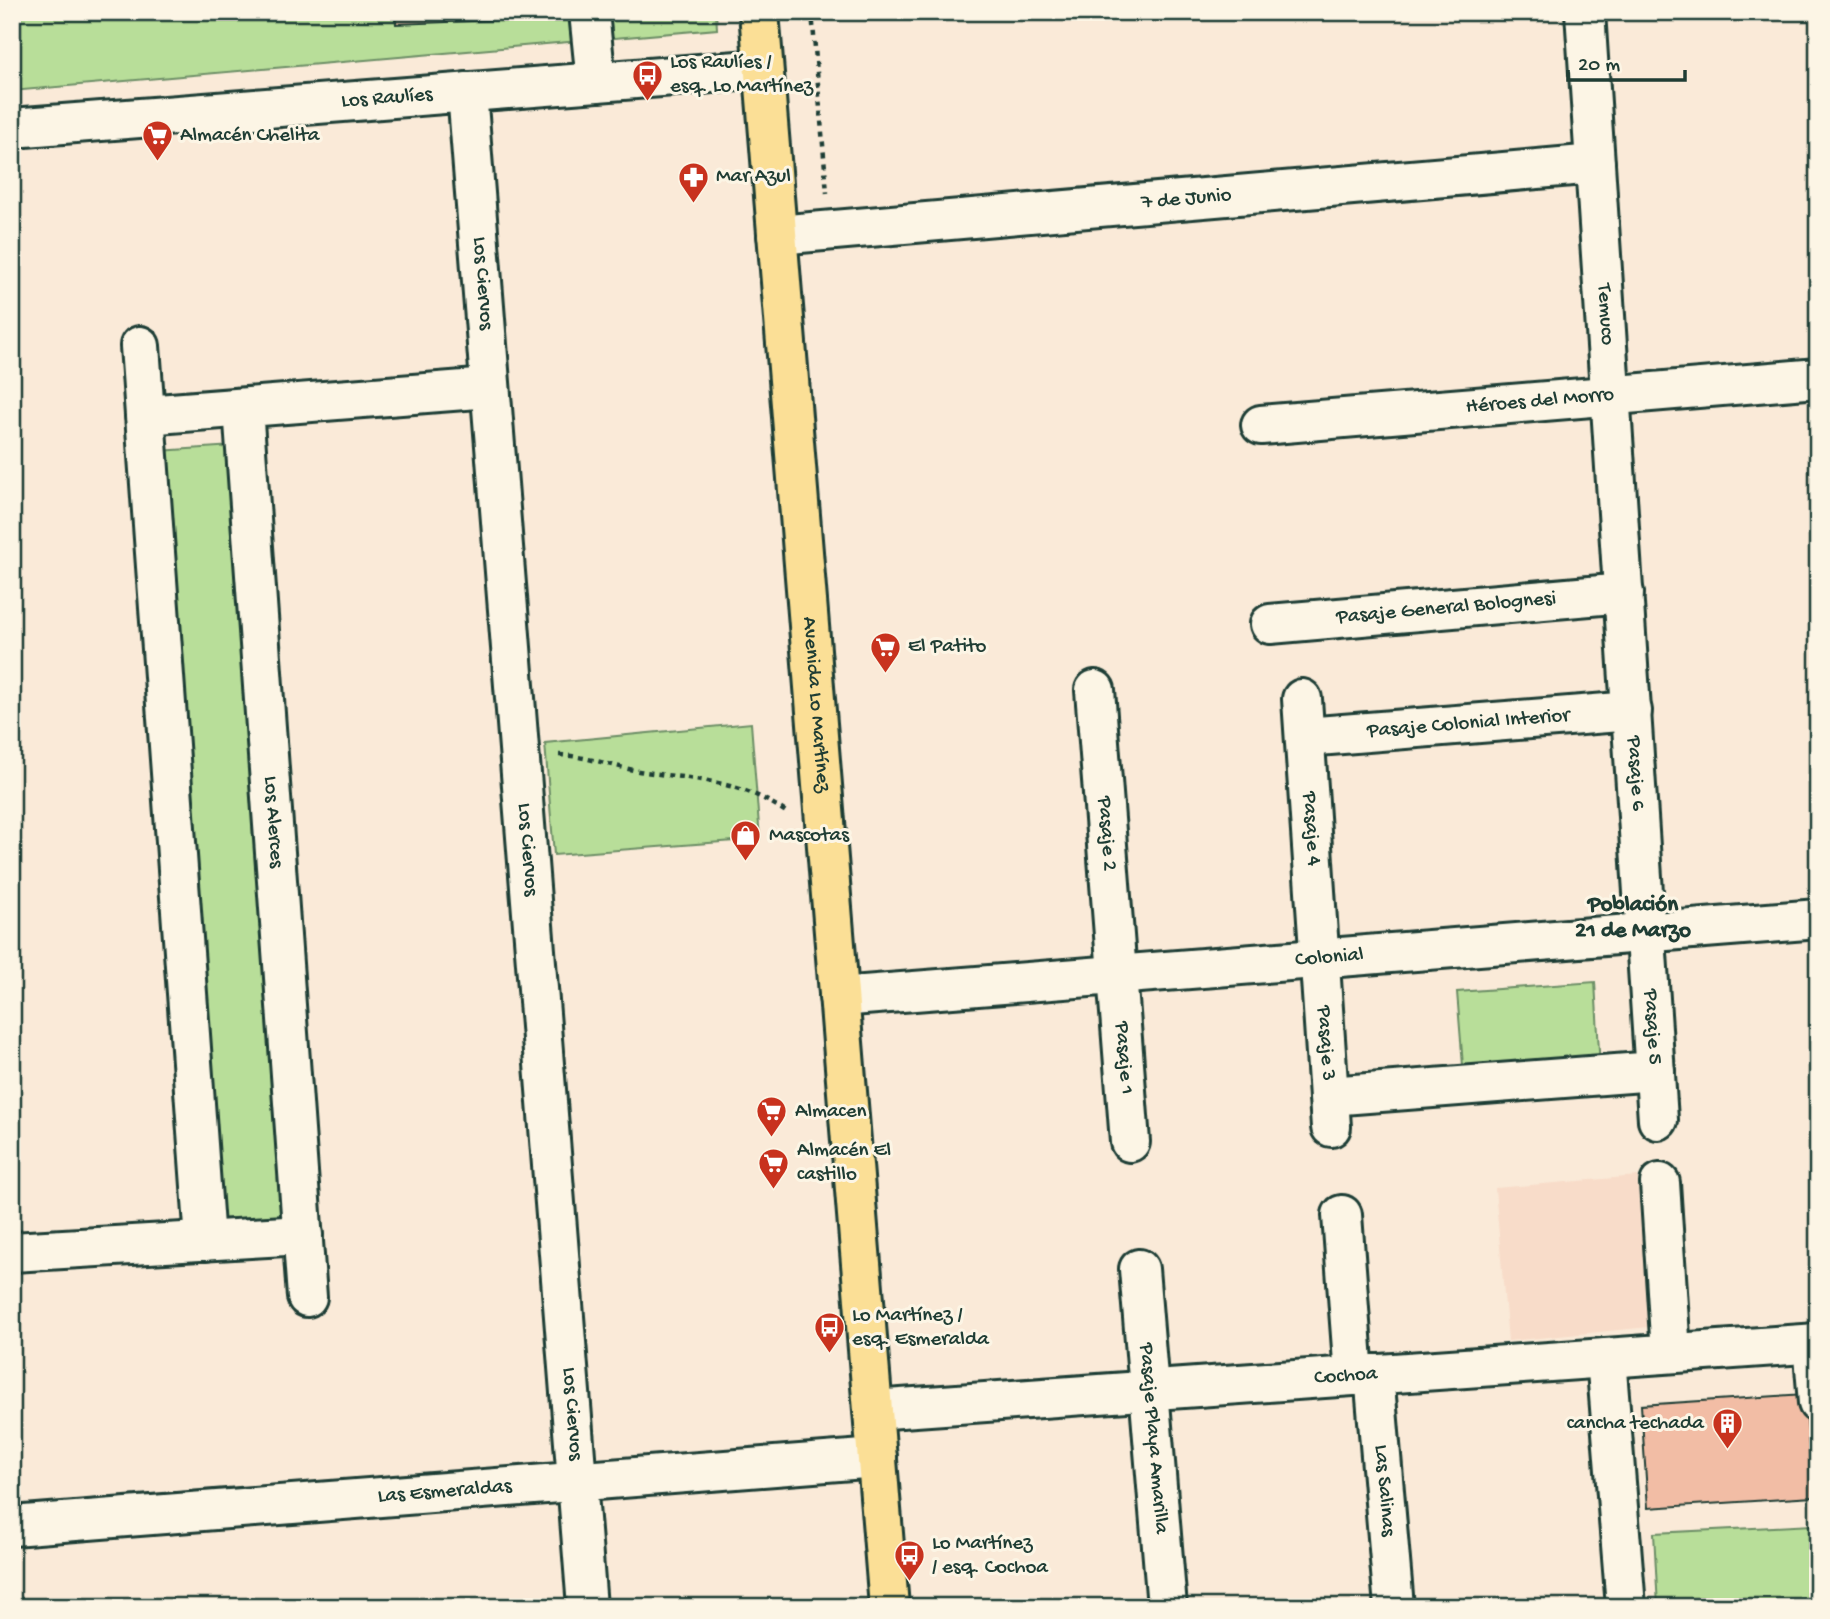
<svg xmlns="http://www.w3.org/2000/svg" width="1830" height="1619" font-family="'Gochi Hand',sans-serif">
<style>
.built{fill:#f8dcc9}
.green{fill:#b8de99;stroke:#6c8e66;stroke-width:2}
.building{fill:#f2bda5;stroke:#1f3d34;stroke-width:2}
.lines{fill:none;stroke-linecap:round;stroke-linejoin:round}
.minor-casing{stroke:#1f3d34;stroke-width:44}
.major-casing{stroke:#1f3d34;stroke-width:44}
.path{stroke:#1f3d34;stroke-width:4.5;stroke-dasharray:5 5;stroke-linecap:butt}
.minor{stroke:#fcf5e5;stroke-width:38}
.major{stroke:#fbdf96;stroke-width:38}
.labels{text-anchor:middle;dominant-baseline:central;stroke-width:6;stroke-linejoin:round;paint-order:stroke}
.poi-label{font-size:21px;fill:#1f3d34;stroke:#fcf5e5;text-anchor:start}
.street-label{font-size:21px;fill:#1f3d34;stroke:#fcf5e5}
.neighbourhood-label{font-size:23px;font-weight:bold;fill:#1f3d34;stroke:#fcf5e5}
</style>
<rect width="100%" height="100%" fill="#faead8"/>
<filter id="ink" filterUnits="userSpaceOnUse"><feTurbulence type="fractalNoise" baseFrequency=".0143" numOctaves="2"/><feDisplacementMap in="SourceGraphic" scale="14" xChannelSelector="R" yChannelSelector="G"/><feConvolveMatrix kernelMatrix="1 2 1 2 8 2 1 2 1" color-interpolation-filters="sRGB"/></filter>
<g filter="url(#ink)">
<path class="built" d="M1638,1176L1649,1327L1508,1341L1495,1188Z"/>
<g class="green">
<path d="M12,12H716L717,29L12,91Z"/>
<path d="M233,446L286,1216L218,1219L159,451Z"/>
<path d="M751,723L760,839L554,855L545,743Z"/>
<path d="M1595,982L1600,1068L1464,1078L1457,992Z"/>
<path d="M1812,1525L1817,1607H1658L1654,1533Z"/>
</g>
<g class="building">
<path d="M395,12H497V20L396,24Z"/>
<path d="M1805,1394L1813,1497L1648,1508L1641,1405Z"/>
</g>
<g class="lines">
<defs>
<g id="minor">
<path d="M589,12L596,82"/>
<path id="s1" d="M1585,12L1658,1120"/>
<path id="s2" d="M467,92L587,1607"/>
<path id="s3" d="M12,128L763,69"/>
<path id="s4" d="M777,235L1595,164"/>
<path d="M140,346L205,1241"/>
<path id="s5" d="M243,408L307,1297"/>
<path d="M145,415L490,388"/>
<path id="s6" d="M1261,425L1818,378"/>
<path id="s7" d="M1270,624L1624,593"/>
<path id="s8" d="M1095,690L1130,1142"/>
<path id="s9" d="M1302,699L1331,1127"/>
<path id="s10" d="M1305,737L1632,711"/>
<path id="s11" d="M839,997L1818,919"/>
<path d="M1329,1096L1655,1071"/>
<path d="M1660,1183L1671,1353"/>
<path d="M1342,1215L1354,1376"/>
<path d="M12,1252L303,1235"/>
<path id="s12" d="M1139,1269L1167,1607"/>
<path d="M1813,1343L1818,1403"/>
<path d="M1606,1358L1626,1607"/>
<path id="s13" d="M1374,1374L1394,1607"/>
<path id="s14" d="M873,1410L1818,1343"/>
<path id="s15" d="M12,1526L877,1458"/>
</g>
<g id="major">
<path id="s16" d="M759,12L889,1607"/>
</g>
</defs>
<use href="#minor" class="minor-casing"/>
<use href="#major" class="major-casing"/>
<g class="path">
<path d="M812,12L827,193"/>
<path d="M559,755C589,756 616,768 645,772C697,780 740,780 786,812"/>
</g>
<use href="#minor" class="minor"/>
<use href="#major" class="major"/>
</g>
</g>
<defs>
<symbol id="bus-pin" viewBox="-11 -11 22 30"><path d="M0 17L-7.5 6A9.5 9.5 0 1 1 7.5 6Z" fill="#c8321e" stroke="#fcf5e5"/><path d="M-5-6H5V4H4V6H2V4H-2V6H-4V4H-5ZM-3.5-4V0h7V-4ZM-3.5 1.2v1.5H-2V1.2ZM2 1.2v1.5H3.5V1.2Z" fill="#fff"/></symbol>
<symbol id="supermarket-pin" viewBox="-11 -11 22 30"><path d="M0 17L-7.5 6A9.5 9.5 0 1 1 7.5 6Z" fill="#c8321e" stroke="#fcf5e5"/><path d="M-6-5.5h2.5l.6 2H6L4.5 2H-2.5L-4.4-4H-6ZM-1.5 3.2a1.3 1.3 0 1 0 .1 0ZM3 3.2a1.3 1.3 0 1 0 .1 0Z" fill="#fff"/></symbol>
<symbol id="pharmacy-pin" viewBox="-11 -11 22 30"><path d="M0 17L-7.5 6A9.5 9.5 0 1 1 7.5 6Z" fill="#c8321e" stroke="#fcf5e5"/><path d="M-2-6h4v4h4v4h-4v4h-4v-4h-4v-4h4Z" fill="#fff"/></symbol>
<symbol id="shop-pin" viewBox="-11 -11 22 30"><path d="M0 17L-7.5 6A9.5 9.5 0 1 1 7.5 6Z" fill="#c8321e" stroke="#fcf5e5"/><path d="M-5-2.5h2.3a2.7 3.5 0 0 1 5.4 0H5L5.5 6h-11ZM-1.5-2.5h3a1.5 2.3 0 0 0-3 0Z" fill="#fff"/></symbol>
<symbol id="building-pin" viewBox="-11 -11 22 30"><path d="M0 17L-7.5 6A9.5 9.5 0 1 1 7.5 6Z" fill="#c8321e" stroke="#fcf5e5"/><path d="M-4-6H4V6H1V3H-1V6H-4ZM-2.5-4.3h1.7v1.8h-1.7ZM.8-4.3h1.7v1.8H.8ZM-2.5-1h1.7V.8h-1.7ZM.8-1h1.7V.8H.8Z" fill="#fff"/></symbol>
</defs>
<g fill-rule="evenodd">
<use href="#bus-pin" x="630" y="58" width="35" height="47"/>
<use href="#supermarket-pin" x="140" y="118" width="35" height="47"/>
<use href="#pharmacy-pin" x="676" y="160" width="35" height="47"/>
<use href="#supermarket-pin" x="868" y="630" width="35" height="47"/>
<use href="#shop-pin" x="728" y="818" width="35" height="47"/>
<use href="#supermarket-pin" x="754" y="1094" width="35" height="47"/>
<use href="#supermarket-pin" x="756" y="1146" width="35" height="47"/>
<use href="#bus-pin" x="812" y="1310" width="35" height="47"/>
<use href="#building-pin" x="1710" y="1406" width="35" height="47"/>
<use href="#bus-pin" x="892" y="1538" width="35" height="47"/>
</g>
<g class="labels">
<g class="poi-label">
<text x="670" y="63">Los Raulíes /<tspan x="670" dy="24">esq. Lo Martínez</tspan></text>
<text x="180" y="136">Almacén Chelita</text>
<text x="716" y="177">Mar Azul</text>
<text x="908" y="647">El Patito</text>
<text x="769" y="836">Mascotas</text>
<text x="795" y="1112">Almacen</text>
<text x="797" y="1151">Almacén El<tspan x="797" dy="24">castillo</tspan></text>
<text x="852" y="1316">Lo Martínez /<tspan x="852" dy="24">esq. Esmeralda</tspan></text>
<text x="1704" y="1424" text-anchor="end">cancha techada</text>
<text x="932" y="1544">Lo Martínez<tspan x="932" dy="24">/ esq. Cochoa</tspan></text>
</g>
<g class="street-label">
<text stroke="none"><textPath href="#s3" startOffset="376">Los Raulíes</textPath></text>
<text stroke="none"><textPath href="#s4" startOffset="411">7 de Junio</textPath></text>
<text stroke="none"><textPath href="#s2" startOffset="192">Los Ciervos</textPath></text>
<text stroke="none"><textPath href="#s1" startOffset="303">Temuco</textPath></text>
<text stroke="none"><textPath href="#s6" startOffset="280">Héroes del Morro</textPath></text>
<text stroke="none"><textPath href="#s7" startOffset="177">Pasaje General Bolognesi</textPath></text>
<text stroke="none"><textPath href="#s16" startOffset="695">Avenida Lo Martínez</textPath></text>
<text stroke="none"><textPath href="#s10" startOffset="164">Pasaje Colonial Interior</textPath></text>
<text stroke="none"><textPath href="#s1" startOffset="763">Pasaje 6</textPath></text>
<text stroke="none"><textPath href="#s5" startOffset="415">Los Alerces</textPath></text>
<text stroke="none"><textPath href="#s9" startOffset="130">Pasaje 4</textPath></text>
<text stroke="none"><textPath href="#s8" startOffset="144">Pasaje 2</textPath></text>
<text stroke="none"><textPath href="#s2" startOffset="760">Los Ciervos</textPath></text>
<text stroke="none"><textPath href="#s11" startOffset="492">Colonial</textPath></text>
<text stroke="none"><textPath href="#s1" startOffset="1017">Pasaje 5</textPath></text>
<text stroke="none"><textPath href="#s9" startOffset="345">Pasaje 3</textPath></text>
<text stroke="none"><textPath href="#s8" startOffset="369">Pasaje 1</textPath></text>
<text stroke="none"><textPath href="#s14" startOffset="474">Cochoa</textPath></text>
<text stroke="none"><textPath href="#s2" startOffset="1326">Los Ciervos</textPath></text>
<text stroke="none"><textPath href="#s12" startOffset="170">Pasaje Playa Amarilla</textPath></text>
<text stroke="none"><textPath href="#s13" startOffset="117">Las Salinas</textPath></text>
<text stroke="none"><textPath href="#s15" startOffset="434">Las Esmeraldas</textPath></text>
</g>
<g class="neighbourhood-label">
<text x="1633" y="905">Población<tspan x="1633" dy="26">21 de Marzo</tspan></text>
</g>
</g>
<rect width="1830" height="1619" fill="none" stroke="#fcf5e5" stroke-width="42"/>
<rect x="21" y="21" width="1788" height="1577" fill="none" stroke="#1f3d34" stroke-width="2.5" filter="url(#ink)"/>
<path d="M1568 70v10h117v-10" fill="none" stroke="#1f3d34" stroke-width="3.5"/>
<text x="1578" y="70" font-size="21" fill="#1f3d34" stroke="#fcf5e5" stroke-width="5" paint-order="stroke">20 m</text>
</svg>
